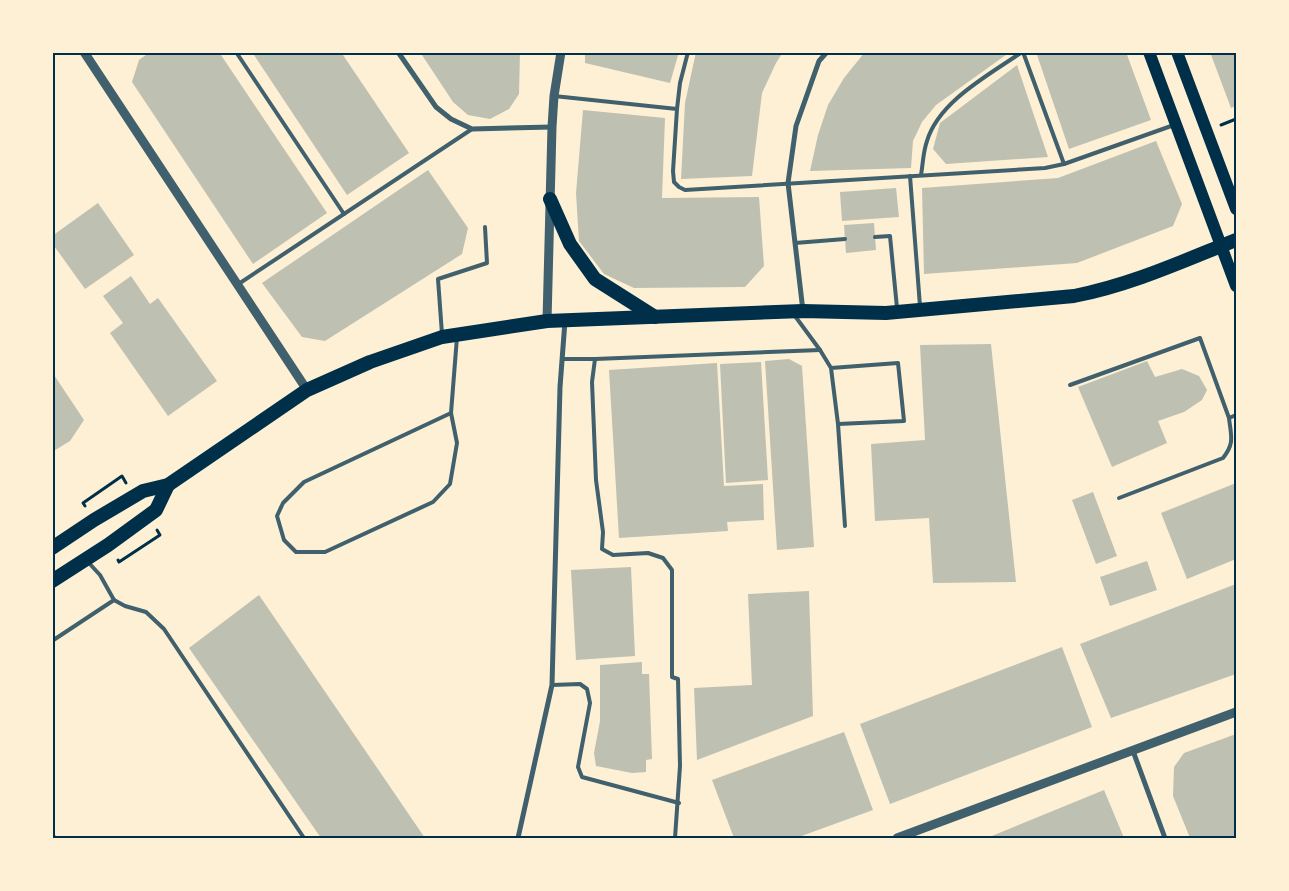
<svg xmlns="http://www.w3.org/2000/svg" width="1289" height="891" font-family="'Playfair Display',serif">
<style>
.building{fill:#bec0b2}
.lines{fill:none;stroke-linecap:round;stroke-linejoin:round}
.path{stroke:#003049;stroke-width:3}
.service{stroke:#3f606c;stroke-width:4}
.minor{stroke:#3f606c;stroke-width:5}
.tertiary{stroke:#3f606c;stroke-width:9}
.primary{stroke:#003049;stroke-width:12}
.trunk{stroke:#003049;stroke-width:14}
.neatline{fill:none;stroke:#003049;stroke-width:2}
</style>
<rect width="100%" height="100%" fill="#fdf0d5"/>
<g class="building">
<path d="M150,52H219L327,213L253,264L132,82L139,60Z"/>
<path d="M252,52H341L409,153L347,195Z"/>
<path d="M420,52H520L519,94L509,109L490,119L468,115L453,102Z"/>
<path d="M585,52H679L670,83L585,63Z"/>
<path d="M696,52H783L776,63L762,93L752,176L681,179L685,103Z"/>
<path d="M865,52H1010L936,105L922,122L913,141L911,168L810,171L818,135L828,105L844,78Z"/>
<path d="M1036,52H1126L1151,120L1069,149Z"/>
<path d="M1210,52H1236V106L1231,108Z"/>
<path d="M1017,65L1048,157L946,164L933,149L940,123Z"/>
<path d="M583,110L665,118L662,198L759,197L764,266L745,287L634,288L604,274L579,241L576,193Z"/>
<path d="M1156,141L1182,204L1173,226L1077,263L924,274L922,188L1058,178Z"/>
<path d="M428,170L468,228L462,254L325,341L302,337L262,283Z"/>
<path d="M896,188L899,217L842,221L840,192Z"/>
<path d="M98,203L134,255L85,289L52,243V236Z"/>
<path d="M874,223L876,250L846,253L844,225Z"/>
<path d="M131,276L150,304L158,298L217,381L168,416L110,333L123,323L103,296Z"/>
<path d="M991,344L1016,582L933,583L929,518L875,521L871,444L925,440L920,345Z"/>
<path d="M789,359L802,366L814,547L777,550L765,361Z"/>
<path d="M1147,361L1155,377L1182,369L1199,376L1207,390L1202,400L1184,412L1158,421L1167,443L1112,467L1078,387Z"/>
<path d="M761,362L768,480L726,483L720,364Z"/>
<path d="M717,363L724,486L763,484L764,520L727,522L728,531L619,538L609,370Z"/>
<path d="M52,372L84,420L70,441L52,452Z"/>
<path d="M1236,483V559L1187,579L1161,513Z"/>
<path d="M1093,492L1117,556L1096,564L1072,500Z"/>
<path d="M1147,561L1157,590L1110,606L1100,577Z"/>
<path d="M631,567L635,656L576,660L571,570Z"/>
<path d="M1236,584V674L1111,718L1080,644Z"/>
<path d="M809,591L813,716L697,760L694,688L752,685L748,594Z"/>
<path d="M259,595L425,838H321L189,648Z"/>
<path d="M1062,647L1092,727L890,804L860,724Z"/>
<path d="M642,662V674H649L652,759L646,760V772L632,773L596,766L594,753L600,721V665Z"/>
<path d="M844,732L873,810L796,838H734L712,780Z"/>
<path d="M1236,734V838H1190L1173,796L1174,767L1184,753Z"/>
<path d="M1104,790L1124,838H987Z"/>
</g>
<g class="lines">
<g class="path">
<path d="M1221,125L1236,119"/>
<path d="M85,506L83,503L122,476L126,483"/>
<path d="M118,560L119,562L160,535L157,530"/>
</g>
<g class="service">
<path d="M236,52L344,214"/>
<path d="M1023,52L1064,164"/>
<path d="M554,96L677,109L673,171L674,182L679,187L685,190L1045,168L1064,164L1174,125"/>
<path d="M677,109L680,83L688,52"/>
<path d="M921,175C923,164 923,152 927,141C939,101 989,75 1022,52"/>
<path d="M910,176L920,306"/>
<path d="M875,237L890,236L897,308"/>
<path d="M795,243L845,239"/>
<path d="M237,285L472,129"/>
<path d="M795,316L820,350L831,368L838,424L904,421L898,363L831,368"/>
<path d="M442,334L438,279L487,263L485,227"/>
<path d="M562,359H595L820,350"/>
<path d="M595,359L592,382L596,480L603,532L602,549L613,555L648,553L663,558L672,570V677L678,679L680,766L675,838"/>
<path d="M1070,385L1200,338L1229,418L1236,415"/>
<path d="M451,413L304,482L283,503L277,516L284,540L296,552H325L433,502L450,484L457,443L451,413L457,337"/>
<path d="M838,424L845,526"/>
<path d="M1119,498L1223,458C1235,443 1231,436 1229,418"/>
<path d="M114,600L125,606L146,612L164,629L304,838"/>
<path d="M52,641L114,600L100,575L88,562"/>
<path d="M552,685L580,684L587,689L590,703L578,767L582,777L679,803"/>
<path d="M52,835L55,838"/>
</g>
<g class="minor">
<path d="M398,52L436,107L451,119L472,129L552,127"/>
<path d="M803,311L788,183L796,126L819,61L827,52"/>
<path d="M1133,751L1165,838"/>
<path d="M518,838L552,685L560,387L565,321"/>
</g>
<g class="tertiary">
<path d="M84,52L307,390"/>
<path d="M547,321L552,127L554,96L561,52"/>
<path d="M897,838L1236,712"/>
</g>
<g class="primary">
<path d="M1149,52L1236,286"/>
<path d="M1177,52L1236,209"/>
</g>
<g class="trunk">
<path d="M550,199L570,244L595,279L655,317"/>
<path d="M52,548L94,520L143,491L168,485L307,390L370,362L442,337L547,321L803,311L886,313L1074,296C1131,285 1183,261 1236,240"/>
<path d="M52,581L108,545L156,510L168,485"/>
</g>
</g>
<rect width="1289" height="891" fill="none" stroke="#fdf0d5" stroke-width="108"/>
<rect x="54" y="54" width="1181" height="783" class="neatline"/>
</svg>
